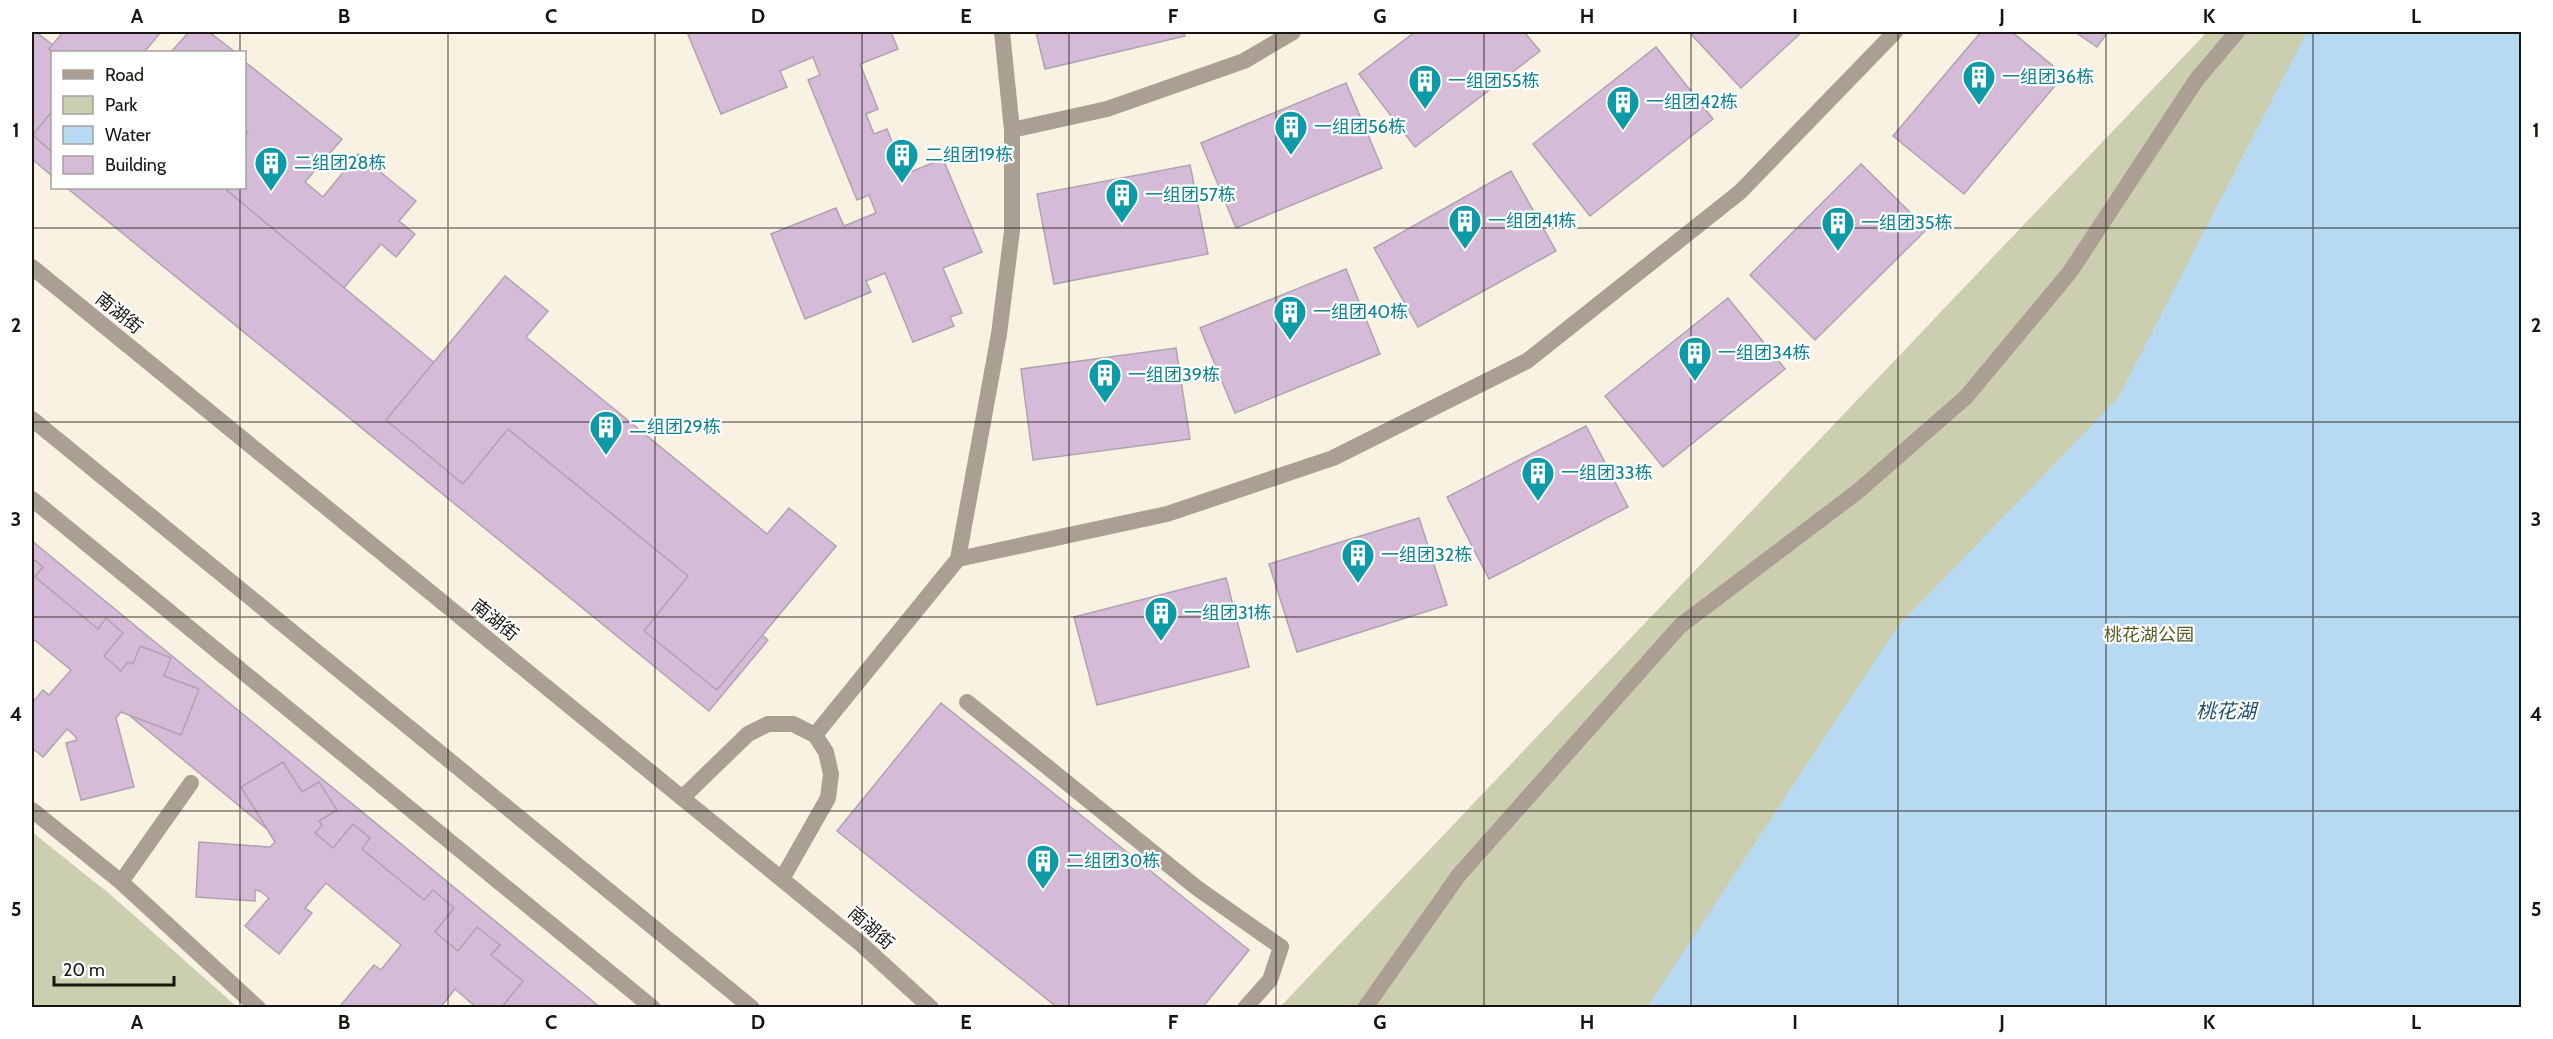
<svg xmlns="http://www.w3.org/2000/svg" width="2553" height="1039" font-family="Cabin,'Noto Sans SC',sans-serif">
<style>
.green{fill:#cbcfb0}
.water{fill:#b8d9f2}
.building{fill:#d6bbd8;stroke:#aea3af;stroke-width:1.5}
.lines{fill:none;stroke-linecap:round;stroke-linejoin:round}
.service{stroke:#ab9e93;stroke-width:16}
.minor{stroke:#ab9e93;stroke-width:16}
.grid{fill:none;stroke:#191611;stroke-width:1.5;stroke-opacity:0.55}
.labels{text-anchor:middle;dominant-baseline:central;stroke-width:4.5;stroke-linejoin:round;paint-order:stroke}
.culture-label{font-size:18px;fill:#0d838f;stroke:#fff;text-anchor:start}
.street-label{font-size:18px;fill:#191611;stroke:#fff}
.park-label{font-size:18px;fill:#575b21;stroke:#fff}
.water-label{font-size:20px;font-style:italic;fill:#1a4f72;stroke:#fff}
.neatline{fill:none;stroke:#191611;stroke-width:2}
.grid-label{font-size:20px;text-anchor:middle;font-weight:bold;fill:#191611}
</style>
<rect width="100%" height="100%" fill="#f9f1e2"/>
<g class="green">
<path d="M2207,32H2521V1007L1279,1008Z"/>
<path d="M32,832L111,895L237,1007H32Z"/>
</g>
<path class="water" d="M2307,32H2521V1007H1647L1898,626L2118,398Z"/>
<g class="building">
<path d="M33,32H36L62,52H52V176L32,159Z"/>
<path d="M63,32H161L145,51L146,52H53L49,49Z"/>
<path d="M189,32H209L235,52H171Z"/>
<path d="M687,32H891L898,49L860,64L878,109L866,114L874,134L887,129L905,174L943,159L982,252L943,268L962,313L950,317L954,326L913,342L885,273L866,281L871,292L805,319L771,234L836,208L844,226L876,213L869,195L857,200L808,80L820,75L813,57L780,71L787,87L721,114Z"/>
<path d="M1036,32H1183L1185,36L1045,69Z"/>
<path d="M1415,32H1524L1540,51L1415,147L1359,74Z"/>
<path d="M1689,32H1802L1741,88Z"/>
<path d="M1981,32H2012L2064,75L1964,194L1893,136Z"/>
<path d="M2075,32H2108L2097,47Z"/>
<path d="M1656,47L1713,119L1590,216L1533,144Z"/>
<path d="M244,61L342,139L305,182L323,197L358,154L416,201L399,221L415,234L396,257L381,244L343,289L294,249L283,263L299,276L261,321L187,262L225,216L243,231L255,217L218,188H244V136L248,133L244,130Z"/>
<path d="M1346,83L1382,168L1236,228L1201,143Z"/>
<path d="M52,111V152L33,135Z"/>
<path d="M1861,164L1927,229L1815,340L1750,275Z"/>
<path d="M1190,165L1208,254L1054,284L1037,194Z"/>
<path d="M1511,171L1556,251L1418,327L1374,248Z"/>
<path d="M67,188H224L768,640L709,711Z"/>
<path d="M1346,269L1380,354L1235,413L1200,328Z"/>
<path d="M505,276L548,311L526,337L767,534L789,508L836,546L717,690L644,631L688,576L508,429L463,484L386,420Z"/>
<path d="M1728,298L1785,369L1663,467L1605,396Z"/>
<path d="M1176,348L1190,439L1033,460L1021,369Z"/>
<path d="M1586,426L1628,507L1489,579L1447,497Z"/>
<path d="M1419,518L1447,605L1297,652L1269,564Z"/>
<path d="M32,541L601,1008H484L32,635Z"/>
<path d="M32,558L43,567L35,577L98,629L106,618L123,633L104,656L121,671L128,662L133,664L140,646L171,658L164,676L199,689L181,735L121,712L116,718L134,787L81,800L66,743L77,740L75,736L67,729L43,757L32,748V703L43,690L49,695L71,670L32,638Z"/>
<path d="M1226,578L1249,667L1097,705L1074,617Z"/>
<path d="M941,703L1249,950L1202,1008H1058L837,831Z"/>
<path d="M283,762L302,792L319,782L337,810L319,821L322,825L315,833L333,848L353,824L370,838L362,849L424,900L433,890L454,908L435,932L458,951L477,927L500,945L491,955L523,981L501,1008H477L455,989L440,1008H343L341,1005L374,965L381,970L401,945L326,883L305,908L312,913L279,954L245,926L269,898L260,891L255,890V901L196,897L199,842L270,847L275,842L241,787Z"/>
</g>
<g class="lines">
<g class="service">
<path d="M1012,130L1107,109L1244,61L1293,32"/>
<path d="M32,499L653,1008"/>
<path d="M958,559L1167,514L1333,458L1527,361L1740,192L1895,32"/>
<path d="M967,702L1197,888L1281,947L1270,980L1245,1008"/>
<path d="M815,735L958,559L999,334L1012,231V130L1002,32"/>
<path d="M682,798L748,734L768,724H793L815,735L826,752L831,774L828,798L782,879"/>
<path d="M32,810L121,882L258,1008"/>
<path d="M121,882L191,783"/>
</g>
<g class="minor">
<path d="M32,267L861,944L931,1008"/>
<path d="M32,419L752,1008"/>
<path d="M1365,1008L1459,875L1680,626L1857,492L1966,397L2070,272L2197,79L2237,32"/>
</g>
</g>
<path class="grid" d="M240,32V52M448,32V1008M655,32V1008M862,32V1008M1069,32V1008M1276,32V1008M1484,32V1008M1691,32V1008M1898,32V1008M2106,32V1008M2313,32V1008M240,188V1008M32,228H2522M32,422H2522M32,617H2522M32,811H2522"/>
<defs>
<symbol id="building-pin" viewBox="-11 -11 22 30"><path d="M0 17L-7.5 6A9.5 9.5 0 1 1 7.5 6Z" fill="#0f9aa8" stroke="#fff"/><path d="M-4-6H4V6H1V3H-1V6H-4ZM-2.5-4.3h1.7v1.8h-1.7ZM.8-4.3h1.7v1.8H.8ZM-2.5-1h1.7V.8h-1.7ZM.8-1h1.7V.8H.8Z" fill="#fff"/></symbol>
</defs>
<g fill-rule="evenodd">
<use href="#building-pin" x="1960" y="58" width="38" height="52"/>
<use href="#building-pin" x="1406" y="62" width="38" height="52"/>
<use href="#building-pin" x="1604" y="83" width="38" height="52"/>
<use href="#building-pin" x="1272" y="108" width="38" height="52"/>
<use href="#building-pin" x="883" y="136" width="38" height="52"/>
<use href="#building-pin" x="252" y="144" width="38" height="52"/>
<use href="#building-pin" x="1103" y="176" width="38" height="52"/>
<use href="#building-pin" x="1446" y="202" width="38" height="52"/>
<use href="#building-pin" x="1819" y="204" width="38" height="52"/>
<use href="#building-pin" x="1271" y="293" width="38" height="52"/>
<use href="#building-pin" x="1676" y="334" width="38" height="52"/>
<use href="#building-pin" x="1086" y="356" width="38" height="52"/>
<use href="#building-pin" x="587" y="408" width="38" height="52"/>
<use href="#building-pin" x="1519" y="454" width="38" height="52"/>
<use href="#building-pin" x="1339" y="536" width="38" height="52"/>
<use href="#building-pin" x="1142" y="594" width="38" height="52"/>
<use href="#building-pin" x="1024" y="842" width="38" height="52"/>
</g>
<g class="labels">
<g class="culture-label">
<text x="2002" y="77">一组团36栋</text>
<text x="1448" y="81">一组团55栋</text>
<text x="1646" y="102">一组团42栋</text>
<text x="1314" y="127">一组团56栋</text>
<text x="925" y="155">二组团19栋</text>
<text x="294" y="163">二组团28栋</text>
<text x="1145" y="195">一组团57栋</text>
<text x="1488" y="221">一组团41栋</text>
<text x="1861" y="223">一组团35栋</text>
<text x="1313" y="312">一组团40栋</text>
<text x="1718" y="353">一组团34栋</text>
<text x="1128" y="375">一组团39栋</text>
<text x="629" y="427">二组团29栋</text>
<text x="1561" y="473">一组团33栋</text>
<text x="1381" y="555">一组团32栋</text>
<text x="1184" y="613">一组团31栋</text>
<text x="1066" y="861">二组团30栋</text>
</g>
<g class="street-label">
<text transform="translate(119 313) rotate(39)">南湖街</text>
<text transform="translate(495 620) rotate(39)">南湖街</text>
<text transform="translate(871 928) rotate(41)">南湖街</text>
</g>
<g class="park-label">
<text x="2149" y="635">桃花湖公园</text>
</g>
<g class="water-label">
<text x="2226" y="711">桃花湖</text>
</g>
</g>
<rect width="2553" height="1039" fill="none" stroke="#ffffff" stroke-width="66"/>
<rect x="51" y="51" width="195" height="138" fill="#ffffff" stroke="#a3a2a0" stroke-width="1.5"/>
<rect x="63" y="70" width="30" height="9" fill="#ab9e93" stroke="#a3a2a0" stroke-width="1.5"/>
<text x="105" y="81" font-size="18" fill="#191611">Road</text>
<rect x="63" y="96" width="30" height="18" fill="#cbcfb0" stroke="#a3a2a0" stroke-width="1.5"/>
<text x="105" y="111" font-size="18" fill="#191611">Park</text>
<rect x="63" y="126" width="30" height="18" fill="#b8d9f2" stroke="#a3a2a0" stroke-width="1.5"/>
<text x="105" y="141" font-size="18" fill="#191611">Water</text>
<rect x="63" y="156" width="30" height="18" fill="#d6bbd8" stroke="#a3a2a0" stroke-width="1.5"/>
<text x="105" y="171" font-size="18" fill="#191611">Building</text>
<path d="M54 976v9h120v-9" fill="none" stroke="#191611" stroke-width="3"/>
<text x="63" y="976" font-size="18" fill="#191611" stroke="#ffffff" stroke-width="4.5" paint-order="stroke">20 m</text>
<rect x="33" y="33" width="2487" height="973" class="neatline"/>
<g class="grid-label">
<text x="137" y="23">A</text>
<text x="344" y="23">B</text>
<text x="551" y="23">C</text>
<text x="758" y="23">D</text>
<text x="966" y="23">E</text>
<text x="1173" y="23">F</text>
<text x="1380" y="23">G</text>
<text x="1587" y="23">H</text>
<text x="1795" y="23">I</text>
<text x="2002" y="23">J</text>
<text x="2209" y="23">K</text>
<text x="2416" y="23">L</text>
<text x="16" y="137">1</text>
<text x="2536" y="137">1</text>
<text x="16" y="332">2</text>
<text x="2536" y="332">2</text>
<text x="16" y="526">3</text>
<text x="2536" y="526">3</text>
<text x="16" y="721">4</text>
<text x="2536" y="721">4</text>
<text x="16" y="916">5</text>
<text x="2536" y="916">5</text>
<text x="137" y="1029">A</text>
<text x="344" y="1029">B</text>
<text x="551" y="1029">C</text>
<text x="758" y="1029">D</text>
<text x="966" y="1029">E</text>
<text x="1173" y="1029">F</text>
<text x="1380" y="1029">G</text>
<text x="1587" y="1029">H</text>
<text x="1795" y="1029">I</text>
<text x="2002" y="1029">J</text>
<text x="2209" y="1029">K</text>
<text x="2416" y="1029">L</text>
</g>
</svg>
